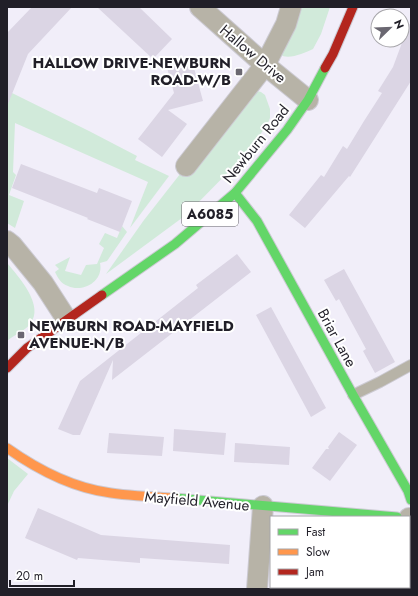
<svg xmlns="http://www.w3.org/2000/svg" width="418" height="596" font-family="Jost,sans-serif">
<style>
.green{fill:#d1eada}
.building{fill:#dbd5e4}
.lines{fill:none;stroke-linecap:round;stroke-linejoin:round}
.lane-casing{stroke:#cccad3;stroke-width:12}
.street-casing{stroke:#cccad3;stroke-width:22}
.fast-casing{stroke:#cccad3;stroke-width:11}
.slow-casing{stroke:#cccad3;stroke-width:11}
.jam-casing{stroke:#cccad3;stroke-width:11}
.lane{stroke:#b7b3a7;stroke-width:10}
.street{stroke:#b7b3a7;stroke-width:20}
.fast{stroke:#63d668;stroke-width:9}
.slow{stroke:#ff974d;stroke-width:9}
.jam{stroke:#b3261e;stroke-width:9}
.poi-dot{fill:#6a6771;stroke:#fff;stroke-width:1.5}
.labels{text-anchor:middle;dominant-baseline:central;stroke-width:4;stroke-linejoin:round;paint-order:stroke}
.shield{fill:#fff;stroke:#646268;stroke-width:1}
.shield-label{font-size:14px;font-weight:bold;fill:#211f28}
.street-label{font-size:15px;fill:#211f28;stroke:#fff}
.poi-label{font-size:15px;font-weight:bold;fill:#211f28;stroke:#fff;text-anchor:end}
</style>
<rect width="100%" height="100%" fill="#f1eef9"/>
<g class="green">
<path d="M300,7H330L321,34L313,49C304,53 287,61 280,54Z"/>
<path d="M257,91L261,92L265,95L270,109V118L267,125L245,155L186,215L106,274L144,220L184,169Z"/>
<path d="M12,93L89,131L137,156L135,160L169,176L130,228L148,182L15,123L13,172L16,175L9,195L24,201L15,228L7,223V100Z"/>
<path d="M122,226L127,232L107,261L100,263C104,281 83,293 68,286C61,284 58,278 55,272L59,269L55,265L70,257L65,271L81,275L86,265L97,264L104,248L99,244L105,233L117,238Z"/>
<path d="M7,263C19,277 45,306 30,324C25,331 14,335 7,341Z"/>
<path d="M7,458L28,474L14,491L7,506Z"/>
</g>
<g class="building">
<path d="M32,7H72L28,54L8,104H7V33Z"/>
<path d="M97,7H139L172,39L153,59Z"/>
<path d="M409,24L411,25V81L350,177L349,176L305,228L289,215L321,175L324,177L343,146L347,149L364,121L382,93L378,91L393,67Z"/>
<path d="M191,57L203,101L168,110L187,124L162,157L138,139L174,93L166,64Z"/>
<path d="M21,164L97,193L99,188L132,201L120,232L87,219L88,218L12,188Z"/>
<path d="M237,254L251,272L112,380L113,360L80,435H73L58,429L80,381L198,288L196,285Z"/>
<path d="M344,269L395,362L375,373L363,351L366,349L339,299L336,301L324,280Z"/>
<path d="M271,307L326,408L311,417L256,315Z"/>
<path d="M174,429L226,433L224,455L173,451Z"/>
<path d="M339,432L357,445L330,481L312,468L326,449H329L328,447Z"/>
<path d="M109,433L164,437L162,456L107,453Z"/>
<path d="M235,443L290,447L289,465L234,462Z"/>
<path d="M38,508L101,535L230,545L229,564L140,558V563L78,558L77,560L25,538Z"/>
</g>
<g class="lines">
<defs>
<path id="lane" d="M353,395L380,382L411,365"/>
<g id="street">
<path d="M200,7L265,65L308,100"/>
<path d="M186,166L265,65L286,24L291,7"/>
<path d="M7,241L12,245L43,283L67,320"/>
<path d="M409,518H411"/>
<path d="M257,589L263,506"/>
</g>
<g id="fast">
<path d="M235,193L257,221L353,395L408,491L411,500"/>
<path d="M102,295L175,244L235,193L287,130L308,100L325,68"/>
<path d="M175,498L397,517"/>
</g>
<path id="slow" d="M7,448C38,470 72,488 111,493C132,496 154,497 175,498"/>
<g id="jam">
<path d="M325,68L333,54L353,7"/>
<path d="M7,368L27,348L102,295"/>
</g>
</defs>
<use href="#lane" class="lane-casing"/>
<use href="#street" class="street-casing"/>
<use href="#fast" class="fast-casing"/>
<use href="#slow" class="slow-casing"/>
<use href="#jam" class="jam-casing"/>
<use href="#lane" class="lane"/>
<use href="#street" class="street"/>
<use href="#fast" class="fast"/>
<use href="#slow" class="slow"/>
<use href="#jam" class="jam"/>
</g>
<g class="poi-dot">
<rect x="235" y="68" width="8" height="8" rx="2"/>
<rect x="17" y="331" width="8" height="8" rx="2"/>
</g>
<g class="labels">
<rect class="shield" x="182" y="202" width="56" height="24" rx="3"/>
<g class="shield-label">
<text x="210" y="214">A6085</text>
</g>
<g class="street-label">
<text transform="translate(253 54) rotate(40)">Hallow Drive</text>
<text transform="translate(256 144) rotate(-51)">Newburn Road</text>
<text transform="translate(337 338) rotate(61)">Briar Lane</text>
<text transform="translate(197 501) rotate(5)">Mayfield Avenue</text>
</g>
<g class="poi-label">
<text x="231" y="63">HALLOW DRIVE-NEWBURN<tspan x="231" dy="17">ROAD-W/B</tspan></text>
<text x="29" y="326" text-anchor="start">NEWBURN ROAD-MAYFIELD<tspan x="29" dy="17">AVENUE-N/B</tspan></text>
</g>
</g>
<rect width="418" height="596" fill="none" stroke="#211f28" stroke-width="16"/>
<rect x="270" y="516" width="140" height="72" fill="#ffffff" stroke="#a6a5a9"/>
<rect x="278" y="529" width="20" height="6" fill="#63d668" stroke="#a6a5a9"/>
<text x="306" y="536" font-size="12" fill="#211f28">Fast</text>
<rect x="278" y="549" width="20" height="6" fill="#ff974d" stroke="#a6a5a9"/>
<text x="306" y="556" font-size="12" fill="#211f28">Slow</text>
<rect x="278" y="569" width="20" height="6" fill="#b3261e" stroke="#a6a5a9"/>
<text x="306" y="576" font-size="12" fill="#211f28">Jam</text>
<g transform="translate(390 28) rotate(67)"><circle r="19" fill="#ffffff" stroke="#a6a5a9"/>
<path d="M0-3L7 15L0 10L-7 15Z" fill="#6a6771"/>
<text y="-6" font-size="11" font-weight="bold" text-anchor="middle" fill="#211f28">N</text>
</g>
<path d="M10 580v6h64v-6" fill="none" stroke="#211f28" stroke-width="2"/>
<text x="16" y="580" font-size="12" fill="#211f28" stroke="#ffffff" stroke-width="3" paint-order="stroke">20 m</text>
</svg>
